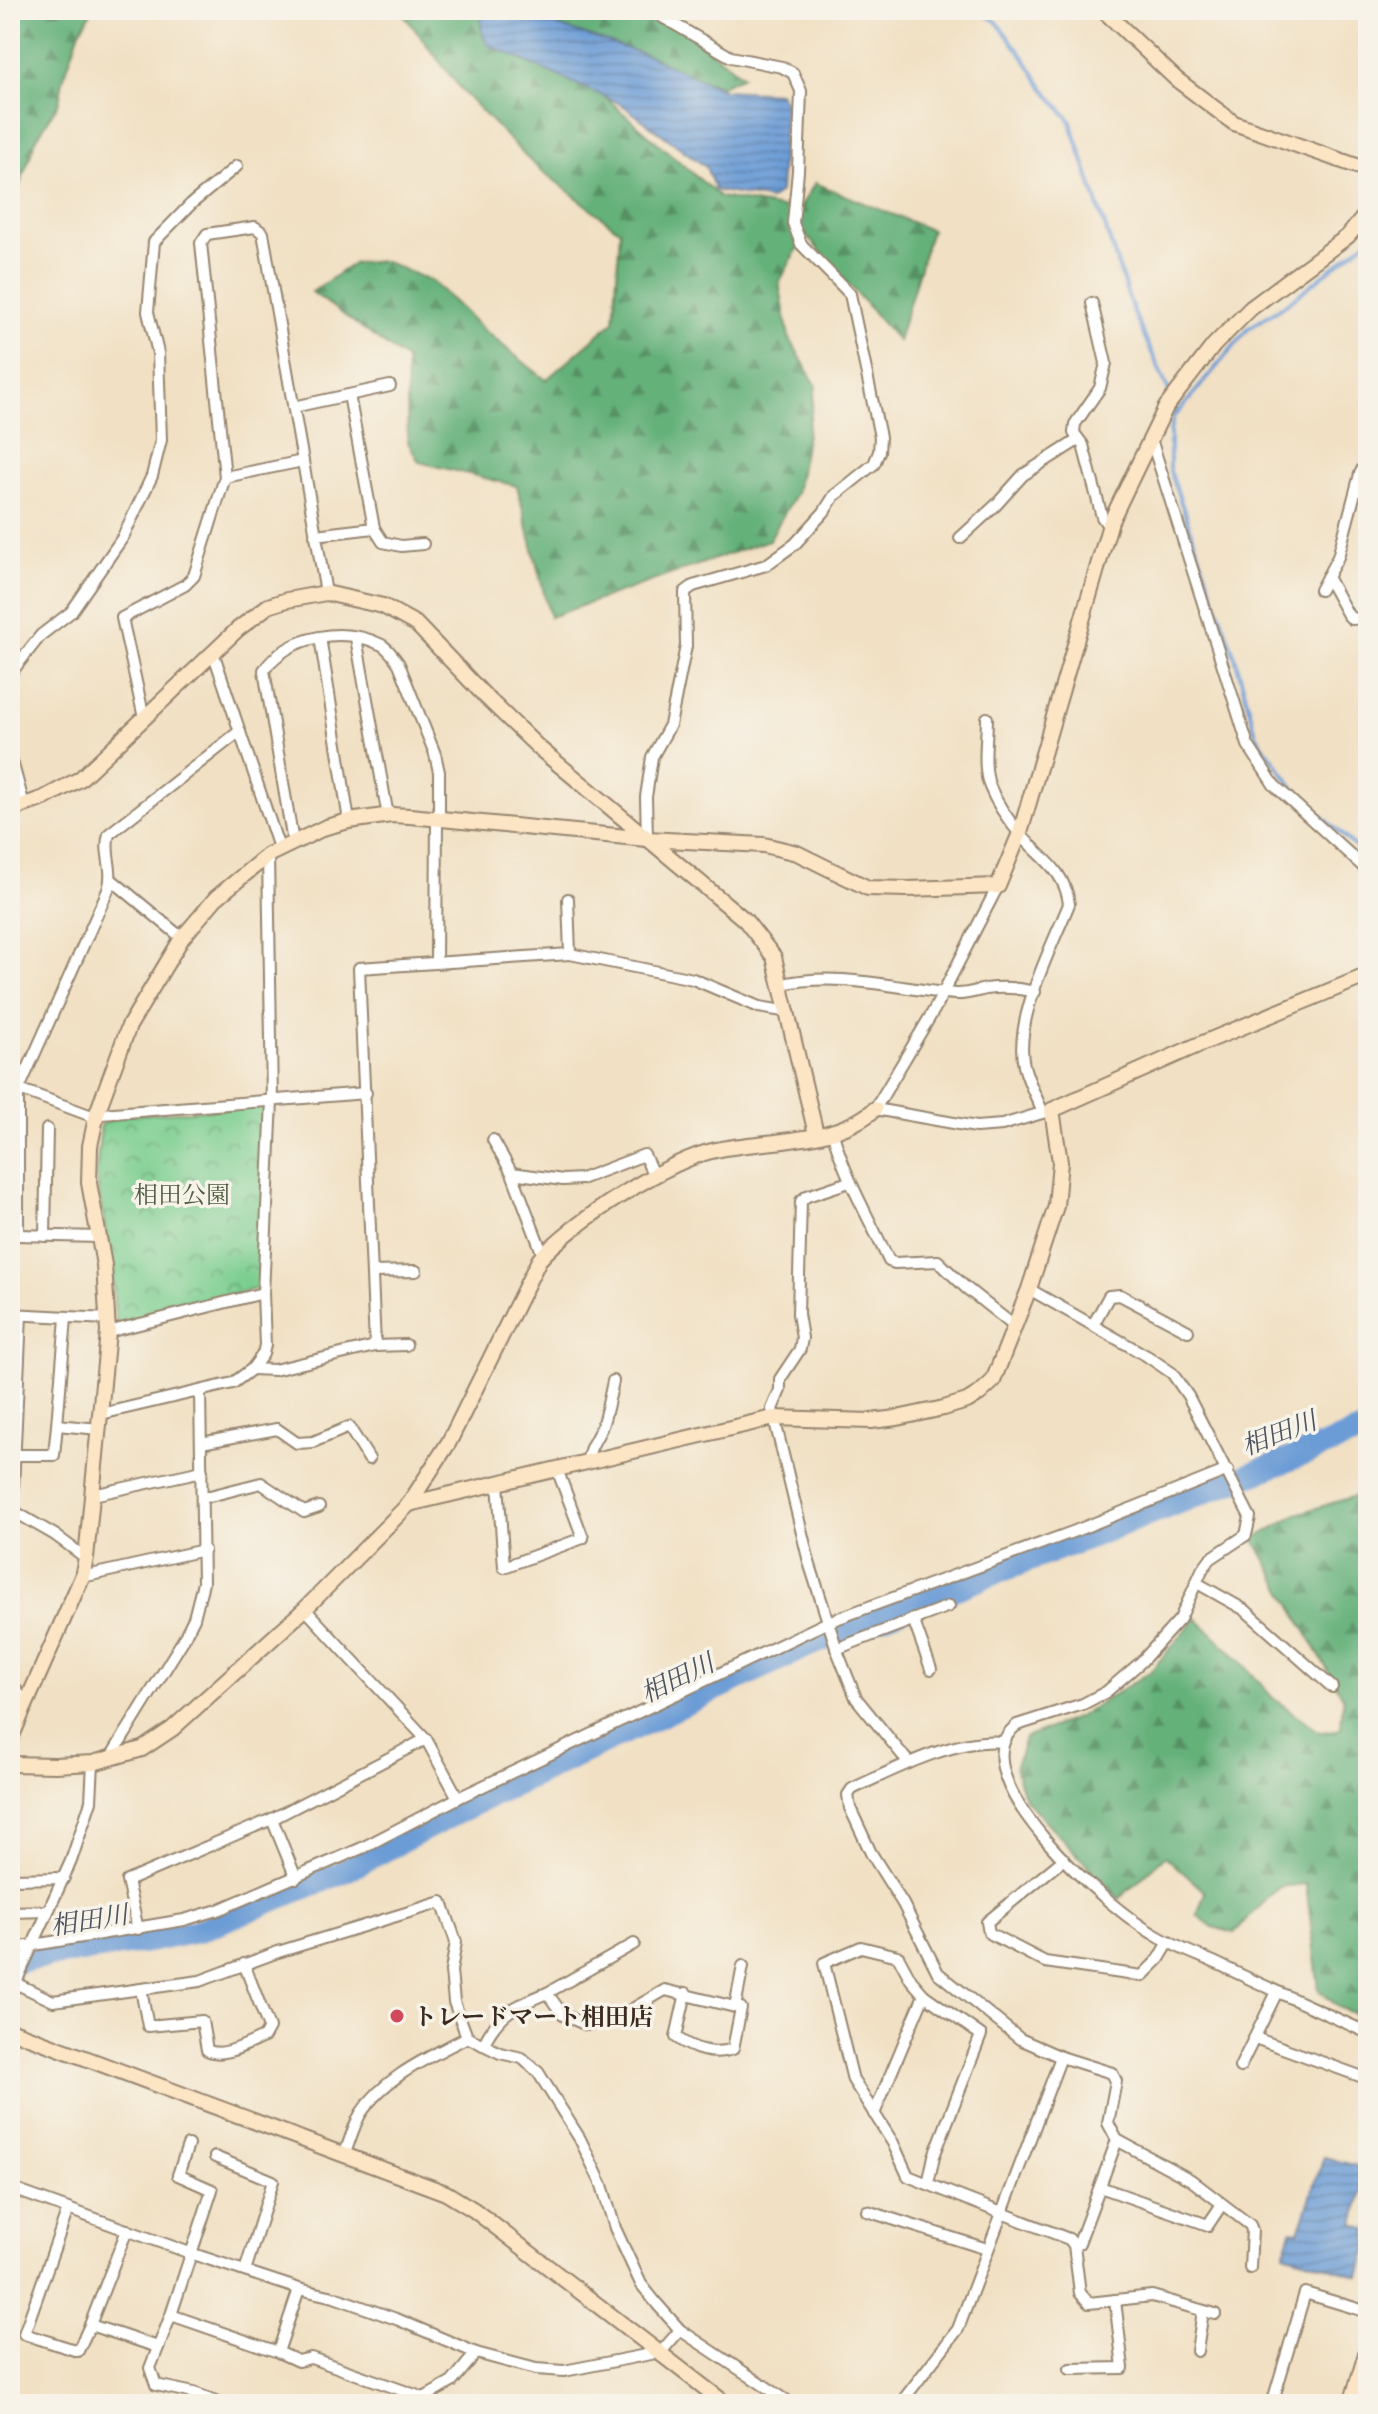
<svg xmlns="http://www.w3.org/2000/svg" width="1378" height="2414" font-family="'Libre Caslon Text','Noto Serif JP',serif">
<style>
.forest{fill:url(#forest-firs);stroke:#506e4c;stroke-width:2}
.park{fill:url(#park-crowns);stroke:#5c7c57;stroke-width:2}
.water{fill:url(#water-rules);stroke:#54637a;stroke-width:2}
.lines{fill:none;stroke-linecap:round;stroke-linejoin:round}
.stream{stroke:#6c9cd6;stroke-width:4}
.river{stroke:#6c9cd6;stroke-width:24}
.street-casing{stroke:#968570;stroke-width:14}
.secondary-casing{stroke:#968570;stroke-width:18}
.street{stroke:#fff;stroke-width:10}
.secondary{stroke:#fce5c4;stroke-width:14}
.poi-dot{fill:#d1495b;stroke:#f7f3e8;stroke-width:3}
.labels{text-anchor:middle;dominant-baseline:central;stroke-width:7;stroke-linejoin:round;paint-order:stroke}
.park-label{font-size:24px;fill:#4e5b40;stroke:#f7f3e8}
.poi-label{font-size:24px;font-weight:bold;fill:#3b2a1e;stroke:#f7f3e8;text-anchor:start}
.water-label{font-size:26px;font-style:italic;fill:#4c525e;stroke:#f7f3e8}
</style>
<defs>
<pattern id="forest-firs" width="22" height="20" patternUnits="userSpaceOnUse" patternTransform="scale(2)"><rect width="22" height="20" fill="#65b17a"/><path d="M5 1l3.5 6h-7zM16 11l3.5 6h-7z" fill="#549063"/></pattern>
<pattern id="park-crowns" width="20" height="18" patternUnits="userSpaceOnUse" patternTransform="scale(2)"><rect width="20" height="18" fill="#7cce90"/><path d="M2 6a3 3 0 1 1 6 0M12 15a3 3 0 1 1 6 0" fill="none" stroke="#67a775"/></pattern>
<pattern id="water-rules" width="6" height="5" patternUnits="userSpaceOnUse" patternTransform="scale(2)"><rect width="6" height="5" fill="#6c9cd6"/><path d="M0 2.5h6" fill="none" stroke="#5a7fad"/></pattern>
</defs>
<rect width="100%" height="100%" fill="#f7f3e8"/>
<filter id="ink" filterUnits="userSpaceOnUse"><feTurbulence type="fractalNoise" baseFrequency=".0125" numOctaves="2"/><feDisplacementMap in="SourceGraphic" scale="16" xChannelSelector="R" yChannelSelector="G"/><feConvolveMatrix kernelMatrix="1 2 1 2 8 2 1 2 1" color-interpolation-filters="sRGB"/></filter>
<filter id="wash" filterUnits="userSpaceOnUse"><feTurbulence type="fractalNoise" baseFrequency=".006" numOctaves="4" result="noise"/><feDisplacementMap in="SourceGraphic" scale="32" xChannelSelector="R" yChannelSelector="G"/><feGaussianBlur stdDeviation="1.8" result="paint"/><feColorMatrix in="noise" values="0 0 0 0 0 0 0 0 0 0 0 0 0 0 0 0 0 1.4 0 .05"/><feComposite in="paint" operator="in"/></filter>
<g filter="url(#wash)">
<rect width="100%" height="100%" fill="#f1e0c3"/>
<g class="forest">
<path d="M10,10H93L80,31L63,80L59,102L36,140L10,213Z"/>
<path d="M400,10H657L743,76L721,86L515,19L720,197L798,211L815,183L931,230L898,341L805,234L779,283L789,337L816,386L796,493L769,540L550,617L517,486L419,462L408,442L406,360L312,292L354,263L384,261L433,282L481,328L546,380L614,321L620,231L532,163L464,93Z"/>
<path d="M1368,1492V2014L1362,2017L1338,2007L1319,1990L1306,1884L1279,1887L1234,1933L1213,1927L1197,1915L1205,1892L1165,1856L1119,1899L1025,1799L1015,1769L1025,1738L1078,1717L1150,1672L1196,1618L1239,1659L1273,1698L1320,1732L1341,1729L1343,1697L1254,1539L1297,1514Z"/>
</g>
<path class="park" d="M261,1106L267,1111L259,1288L123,1324L118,1323L115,1316L112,1267L96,1176L101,1125L118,1116Z"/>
<g class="water">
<path d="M484,10H509L650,56L724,90L779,93L785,102L780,192L771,200L715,190L706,167L621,104L489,45C480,36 479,21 484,10Z"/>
<path d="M1324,2157L1368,2169L1354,2224L1368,2229V2245L1359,2276L1284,2253L1291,2231L1299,2232Z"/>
</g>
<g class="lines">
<g class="stream">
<path d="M975,10L996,21L1023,56L1042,86L1070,120L1133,311L1169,391"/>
<path d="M1176,407L1170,431V471L1235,657L1257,737L1298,794L1368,859"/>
<path d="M1177,414L1249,328L1288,303L1368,240"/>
</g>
<path class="river" d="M10,1962L148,1941L197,1931L340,1873L463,1809L809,1645L1368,1429"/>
</g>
</g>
<g filter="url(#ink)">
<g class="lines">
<defs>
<g id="street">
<path d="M1092,303L1106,363L1100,388L1075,424L1074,433L1083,445L1102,517L1109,527"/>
<path d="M349,395L374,528"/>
<path d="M293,407L390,386"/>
<path d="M1151,439L1248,745L1274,785L1368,871"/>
<path d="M225,477L303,461"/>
<path d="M315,535L374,528L383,542L401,546L423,544"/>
<path d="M960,538L996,505L1023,475L1078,440"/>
<path d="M1327,577L1348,615L1352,619L1363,618"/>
<path d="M1320,590L1338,557L1360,474L1368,458"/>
<path d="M320,637L349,821"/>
<path d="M356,638L388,816"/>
<path d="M213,652L279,848"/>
<path d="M10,674L41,635L71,612L123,537L152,476L161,440L158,353L148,312L154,242L191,204L237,166"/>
<path d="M144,718L122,618L185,585L194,576L225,477L201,243L207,234L255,227L263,233L326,593"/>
<path d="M987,718C987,739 982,768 990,787C996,802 1009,821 1020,834C1041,858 1065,870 1069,904C1052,947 1013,1020 1024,1066C1028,1082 1037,1098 1043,1113"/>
<path d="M10,754L24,805"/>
<path d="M647,839L646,797L652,757L670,725L686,646L685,592L693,586L766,565L795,544L824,512L834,496L874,464L879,452L880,437L850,294L801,244L793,223L798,171L801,91L793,73L782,67L731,57L650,10"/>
<path d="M293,842L264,670C290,635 343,626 382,645C389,649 394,657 399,664L435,754L439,772V819"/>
<path d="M112,880L182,938"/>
<path d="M998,886L934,1010L875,1109L976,1127L1002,1125L1052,1110"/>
<path d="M570,954L693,979L759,1007L789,1012"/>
<path d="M436,962L437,819"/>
<path d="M782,984C838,971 899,989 955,994C965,995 976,991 986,989C1001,987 1020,988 1035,992"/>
<path d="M10,1094L18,1091L30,1093L89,1115L366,1093"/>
<path d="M832,1130C844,1176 869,1218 889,1261L895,1263L938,1261L965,1287L1014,1326"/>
<path d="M493,1140L512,1173L543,1255"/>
<path d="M512,1173L563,1180L581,1179L644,1155L654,1176"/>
<path d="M849,1182L807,1196L801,1201L798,1314L802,1338L800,1349L780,1379V1390L772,1409L809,1562L838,1653L856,1698L909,1763"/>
<path d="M10,1235H18V1091L108,890C115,868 103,854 109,834L240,731"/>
<path d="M18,1235L99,1237"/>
<path d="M45,1236L47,1129"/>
<path d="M373,1272L416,1271"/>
<path d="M1029,1289L1147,1356L1172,1373L1188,1396L1250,1517L1246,1535L1210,1559L1202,1570L1180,1619L1141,1662L1106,1692L1083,1704L1017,1725C952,1774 1110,1909 1152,1933C1172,1946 1196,1954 1218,1964C1268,1988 1318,2010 1368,2033"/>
<path d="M10,1314L108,1319"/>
<path d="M66,1318L57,1425L99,1429"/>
<path d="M1093,1325L1109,1296L1120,1295L1188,1331"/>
<path d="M108,1332L263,1293"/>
<path d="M375,1346L406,1345"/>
<path d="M252,1369L274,1370L375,1346L359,968L570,954L568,899"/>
<path d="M101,1414L233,1383L252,1369L263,1354L265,1345L263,1293L272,1101L268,855"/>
<path d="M201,1443L277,1429L297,1443L313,1442L349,1427L369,1459"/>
<path d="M15,1455H54L57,1425"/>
<path d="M588,1462C588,1447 597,1439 602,1426C607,1411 610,1396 613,1381"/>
<path d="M498,1483L504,1567L583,1538L557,1469"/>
<path d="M93,1495L202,1471"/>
<path d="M202,1498L261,1483L304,1512L319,1507"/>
<path d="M10,1509L55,1535L86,1558"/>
<path d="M12,1509L21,1315"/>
<path d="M82,1577L204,1550"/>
<path d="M1197,1583L1245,1610L1332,1687"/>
<path d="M305,1609L426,1739L458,1798"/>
<path d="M913,1619L931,1669"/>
<path d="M836,1649L949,1606"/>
<path d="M10,1680L25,1704"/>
<path d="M1004,1742C956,1737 895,1769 852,1789L848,1795L850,1808L871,1853L903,1904L938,1973L1020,2039L1061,2057L1112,2073L1116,2081L1108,2123L1117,2140L1191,2180L1250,2225L1252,2230L1250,2268"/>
<path d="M109,1760L182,1642L194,1618L203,1583L200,1392"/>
<path d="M272,1819L296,1878"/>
<path d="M1064,1859L987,1922L989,1933L1045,1962L1142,1976L1159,1959L1169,1942"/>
<path d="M10,1879L64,1878"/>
<path d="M10,1912L48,1911"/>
<path d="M138,1929L127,1881L272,1819L426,1739"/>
<path d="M10,1949L184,1920L218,1910L362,1848L458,1798L828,1622L1075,1531L1228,1470"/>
<path d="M15,1983L53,2001L200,1981L278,1952L442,1902L456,1942L451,1971L454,2002L467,2037"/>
<path d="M141,1989L148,2026L202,2021L207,2050C223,2059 248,2043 264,2037L269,2028L244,1964"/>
<path d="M547,1993L634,1944"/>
<path d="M10,1995L71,1861L91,1801L93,1763"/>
<path d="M735,2007L743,1966"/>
<path d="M1255,2038L1368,2079"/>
<path d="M483,2045C500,2012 513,2007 547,1993L563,2015L587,2025L622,2015L665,1990L735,2007L741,2008L733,2049C713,2056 692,2049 676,2037L686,1993"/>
<path d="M1240,2067L1277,1992"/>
<path d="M874,2114L924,1995"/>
<path d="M188,2145L178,2175L212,2190L171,2315L150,2368L156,2385L194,2393L224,2404"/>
<path d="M345,2153C350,2140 354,2125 361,2113C385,2076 430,2057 467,2037L500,2053L522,2058L538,2072L580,2139L602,2185L615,2228L641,2284L657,2304L680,2330L792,2404"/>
<path d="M215,2157L273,2181L245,2271"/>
<path d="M928,2184L934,2156L981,2035L924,1995L911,1980L898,1956L861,1947L824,1963L853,2080L893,2143L908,2176C962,2198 1015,2218 1069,2239L1074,2245L1080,2293L1089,2303L1152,2296L1215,2314"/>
<path d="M1100,2187L1208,2225L1222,2204"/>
<path d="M10,2188L190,2253L299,2289L334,2297L399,2320L476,2353L536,2369L564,2371L661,2352L680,2330"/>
<path d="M68,2209L24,2334L78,2351L90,2325L158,2347"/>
<path d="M867,2211L987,2249"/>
<path d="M1074,2245L1079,2243L1117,2140"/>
<path d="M171,2315L278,2352L298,2361L311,2358L424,2398"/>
<path d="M90,2325L127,2230"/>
<path d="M1197,2351L1203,2311"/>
<path d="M278,2352L299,2289"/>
<path d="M1070,2369L1123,2368L1115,2300"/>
<path d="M413,2404L452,2382L476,2353"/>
<path d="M900,2404L958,2329L1061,2057"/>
<path d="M1272,2404L1305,2293L1368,2312"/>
</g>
<g id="secondary">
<path d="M1103,10L1176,79L1234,123L1368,170"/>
<path d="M10,810L44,798L80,779L238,629L268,606L287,600L326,593L383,606L416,624L484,695L539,748L745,920L774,957L816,1134"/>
<path d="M409,1504L773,1418L871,1421L897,1418L944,1408L967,1401L980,1393L993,1381L1029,1289L1056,1206L1060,1162L1052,1110L1198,1045L1368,975"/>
<path d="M10,1740L82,1577L86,1558L108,1332L104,1265L89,1183L90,1146L97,1113L129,1026L182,938L216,898L268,855L326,827L349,821L391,815L410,816L647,839L764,845L797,853L868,888L907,889L998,886L1020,833L1111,521L1166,407L1214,345L1251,308L1348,236L1368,212"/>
<path d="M10,1764L55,1765L93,1763L142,1749L172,1729L305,1609L409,1504L449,1442L539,1260C571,1223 668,1160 716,1150C766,1139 835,1145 875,1109"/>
<path d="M10,2030L446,2193L474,2210L726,2404"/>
<path d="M1351,2404L1368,2347"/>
</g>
</defs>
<use href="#street" class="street-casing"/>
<use href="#secondary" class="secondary-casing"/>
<use href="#street" class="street"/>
<use href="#secondary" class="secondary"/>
</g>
</g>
<circle class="poi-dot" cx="397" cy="2016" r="8"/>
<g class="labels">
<g class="park-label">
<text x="182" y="1194">相田公園</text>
</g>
<g class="poi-label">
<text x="413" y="2016">トレードマート相田店</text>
</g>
<g class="water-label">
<text transform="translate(1279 1433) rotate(-21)">相田川</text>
<text transform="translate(677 1678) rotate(-26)">相田川</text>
<text transform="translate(89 1920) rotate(-9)">相田川</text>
</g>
</g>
<rect width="1378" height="2414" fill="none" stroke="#f7f3e8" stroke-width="40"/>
</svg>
